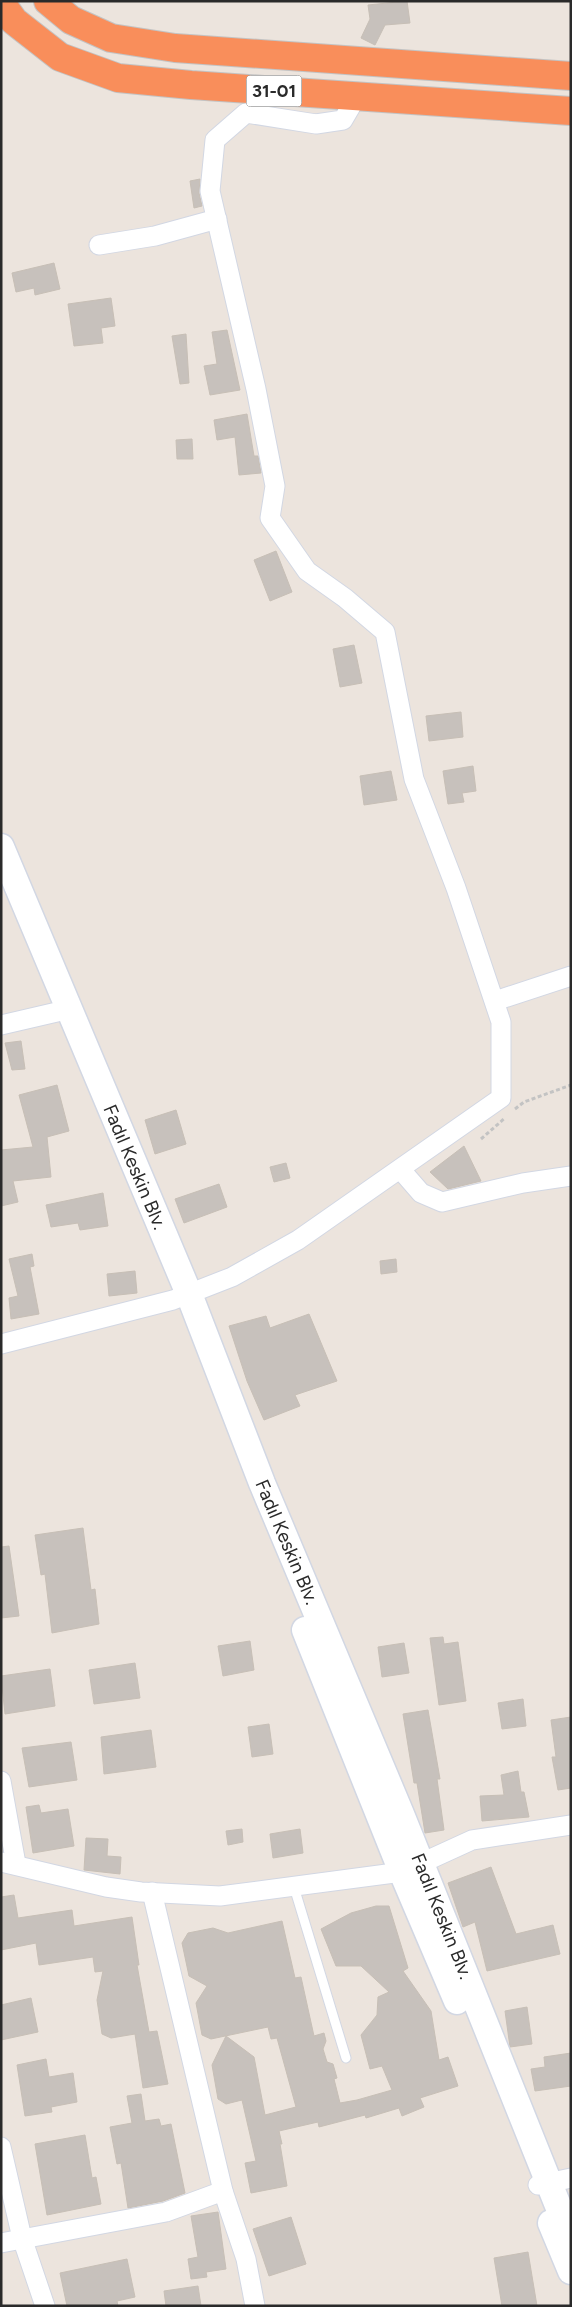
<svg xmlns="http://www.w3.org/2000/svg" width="572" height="2307" font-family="Figtree,sans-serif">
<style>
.building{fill:#c7c1bc;stroke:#c7bfb6}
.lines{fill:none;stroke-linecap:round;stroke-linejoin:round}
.lane-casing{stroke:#d2d7e3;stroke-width:11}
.street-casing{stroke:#d2d7e3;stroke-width:21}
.secondary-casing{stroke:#d2d7e3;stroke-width:29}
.highway-casing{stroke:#c3c3c3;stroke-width:30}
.path{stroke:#c3c3c3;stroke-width:3;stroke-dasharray:4 2.5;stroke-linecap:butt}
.lane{stroke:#fff;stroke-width:9}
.street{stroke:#fff;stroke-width:19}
.secondary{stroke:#fff;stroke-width:26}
.highway{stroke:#f98e5b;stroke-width:28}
.labels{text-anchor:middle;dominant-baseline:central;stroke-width:5;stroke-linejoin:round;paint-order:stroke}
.shield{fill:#fff;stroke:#6a6a6a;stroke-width:1}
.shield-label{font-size:18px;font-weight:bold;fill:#2a2a2a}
.street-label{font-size:19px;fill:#2a2a2a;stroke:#fff}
</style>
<rect width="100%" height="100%" fill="#ece4dd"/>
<g class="building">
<path d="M407,1L410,23L385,25L375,45L361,38L370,19L368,5Z"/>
<path d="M200,179L199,193L202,206L194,208L190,181Z"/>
<path d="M54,263L60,289L35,295L34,288L16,292L12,273Z"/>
<path d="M111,298L115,326L101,328L103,343L74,346L68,304Z"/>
<path d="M227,330L240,390L210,395L204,366L217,364L212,332Z"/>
<path d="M186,334L189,383L180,384L172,336Z"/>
<path d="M247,414L254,456H258L261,473L239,475L235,437L217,440L214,420Z"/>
<path d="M192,439L193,459H177L176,440Z"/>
<path d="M276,551L292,592L270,601L254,560Z"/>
<path d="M354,645L362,683L340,687L333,649Z"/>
<path d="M461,712L463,737L429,741L426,716Z"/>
<path d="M473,766L476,791L462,793L464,802L448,804L443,771Z"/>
<path d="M391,771L397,800L364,805L360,776Z"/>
<path d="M21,1041L25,1069L12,1070L5,1043Z"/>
<path d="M57,1085L69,1131L47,1137L51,1177L13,1181L18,1202L1,1206V1150L33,1147L19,1095Z"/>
<path d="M176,1110L186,1144L155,1154L145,1120Z"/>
<path d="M464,1146L481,1181L448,1189L430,1172Z"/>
<path d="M286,1163L290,1178L274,1182L270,1167Z"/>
<path d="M219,1184L227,1207L184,1223L175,1199Z"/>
<path d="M103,1193L108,1226L80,1230L78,1223L51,1227L46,1205Z"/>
<path d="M32,1254L34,1266L30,1267L39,1314L11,1319L9,1298L18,1296L9,1259Z"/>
<path d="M396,1259L397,1272L381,1274L380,1261Z"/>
<path d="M135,1271L137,1293L109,1296L107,1274Z"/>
<path d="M309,1314L337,1381L295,1395L300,1406L264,1420L247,1381L229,1326L266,1316L270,1328Z"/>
<path d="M83,1528L91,1590L95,1589L99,1624L52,1633L45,1574L41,1575L35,1535Z"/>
<path d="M9,1546L19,1616L1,1618V1547Z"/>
<path d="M443,1637L444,1644L458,1642L466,1701L439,1705L430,1638Z"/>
<path d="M250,1641L254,1670L223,1676L218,1646Z"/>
<path d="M404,1643L409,1673L382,1677L378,1647Z"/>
<path d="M135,1663L140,1698L94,1704L89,1670Z"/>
<path d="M50,1669L55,1706L5,1714L1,1676Z"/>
<path d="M523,1699L526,1726L502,1729L498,1703Z"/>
<path d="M428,1710L440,1779H437L444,1830L425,1833L417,1783H414L403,1714Z"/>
<path d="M571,1717V1788L558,1790L552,1757H556L551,1720Z"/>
<path d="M269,1724L273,1754L252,1757L248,1727Z"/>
<path d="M151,1730L156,1767L104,1774L101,1737Z"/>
<path d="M71,1742L77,1780L29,1787L22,1748Z"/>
<path d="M518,1771L521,1792H524L529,1817L482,1821L480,1796L504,1795L501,1775Z"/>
<path d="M39,1805L41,1813L68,1809L74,1846L33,1853L26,1807Z"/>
<path d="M242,1829L243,1842L228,1845L226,1831Z"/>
<path d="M300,1829L303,1853L273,1858L270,1834Z"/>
<path d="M86,1838L108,1839L107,1856L121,1857L120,1874L84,1870Z"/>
<path d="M491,1867L516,1934L553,1925L560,1954L487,1971L475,1922L463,1927L448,1883Z"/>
<path d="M14,1895L18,1918L72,1910L74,1926L132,1917L139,1965H137L149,2032L157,2031L168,2084L143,2088L135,2034L111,2038L102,2034L97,2000L103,1971L95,1972L93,1957L39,1965L36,1943L1,1950V1897Z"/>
<path d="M376,1906H389L408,1968L403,1971L431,2011L439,2060L448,2057L458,2086L420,2098L424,2107L402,2116L399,2108L366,2118L365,2115L319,2127L318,2122L279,2131L282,2144H280L287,2186L251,2193L245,2163L256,2161L242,2100L226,2104L218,2099L212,2065L226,2036L254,2057L265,2115L296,2107L277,2038L271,2039L268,2027L211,2039L202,2035L196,2003L207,1986L189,1976L182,1943L188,1933L213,1928L228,1933L282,1921L295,1978L301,1977L314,2036L324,2033L326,2041L323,2049L327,2062L333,2064L337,2078L334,2079L340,2103L357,2100L392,2090L382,2066L370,2069L361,2035L377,2015L378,1997L389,1992L361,1966H336L321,1929L351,1913Z"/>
<path d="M31,1998L38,2032L1,2040V2005Z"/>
<path d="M527,2007L532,2044L510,2047L505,2011Z"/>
<path d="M571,2053V2086L535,2091L531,2069L545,2067L544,2057Z"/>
<path d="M46,2059L49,2077L73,2073L77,2102L51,2107L52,2112L25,2116L17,2065Z"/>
<path d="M141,2094L145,2121L159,2119L161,2126L171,2124L185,2193L163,2201L128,2208L121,2163L117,2164L110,2127L132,2123L127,2096Z"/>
<path d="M85,2135L92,2178L96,2177L101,2204L47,2215L35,2144Z"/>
<path d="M218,2212L226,2269L206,2272L207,2277L191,2279L188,2259L198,2257L191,2216Z"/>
<path d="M291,2217L306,2264L269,2276L253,2229Z"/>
<path d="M528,2252L537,2306H502L494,2258Z"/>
<path d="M127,2259L135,2297L117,2301L118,2306H67L60,2273Z"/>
<path d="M198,2286L201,2306H166L164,2291Z"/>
</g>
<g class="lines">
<defs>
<path id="lane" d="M294,1887L346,2058"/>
<g id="street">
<path d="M99,245L155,236L217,219"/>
<path d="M495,1001L571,976"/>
<path d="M1,1025L57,1012"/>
<path d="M401,1170L421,1193L442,1202L523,1183L571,1176"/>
<path d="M1,1344L173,1300L232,1277L298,1240L501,1098V1022L456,888L414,779L385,632L345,598L307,571L270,518L275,486L256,389L210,191L215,140L246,113L316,124L343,120L357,96"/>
<path d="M1,1781L16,1864"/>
<path d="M1,1862L106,1887L141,1892L220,1896L402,1872L472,1840L571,1825"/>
<path d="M152,1892L223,2191L246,2259L255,2306"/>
<path d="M1,2147L22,2238L45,2306"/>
<path d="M538,2185L571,2178"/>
<path d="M1,2243L166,2212L223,2191"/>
</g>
<g id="secondary">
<path d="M1,847L189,1294L262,1483L401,1814L571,2238"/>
<path d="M305,1630L402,1872L457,2001"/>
<path d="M551,2223L571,2271"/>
</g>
<g id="highway">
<path d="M48,1L71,20L111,38L175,48L571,76"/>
<path d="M1,3L14,21L60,57L118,78L191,85L571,111"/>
</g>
</defs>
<use href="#lane" class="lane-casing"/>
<use href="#street" class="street-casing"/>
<use href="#secondary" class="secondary-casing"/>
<use href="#highway" class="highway-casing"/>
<g class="path">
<path d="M515,1109L524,1102L571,1085"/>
<path d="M481,1139L505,1118"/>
</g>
<use href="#lane" class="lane"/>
<use href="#street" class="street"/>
<use href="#secondary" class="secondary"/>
<use href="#highway" class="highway"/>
</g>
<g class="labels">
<rect class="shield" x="246.5" y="75.5" width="55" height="31" rx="4"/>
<g class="shield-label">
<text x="274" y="91">31-01</text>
</g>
<g class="street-label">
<text transform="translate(135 1167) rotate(67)">Fadıl Keskin Blv.</text>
<text transform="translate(287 1542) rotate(67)">Fadıl Keskin Blv.</text>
<text transform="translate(442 1916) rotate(68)">Fadıl Keskin Blv.</text>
</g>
</g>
<rect width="572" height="2307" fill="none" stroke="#2a2a2a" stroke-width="5"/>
</svg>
